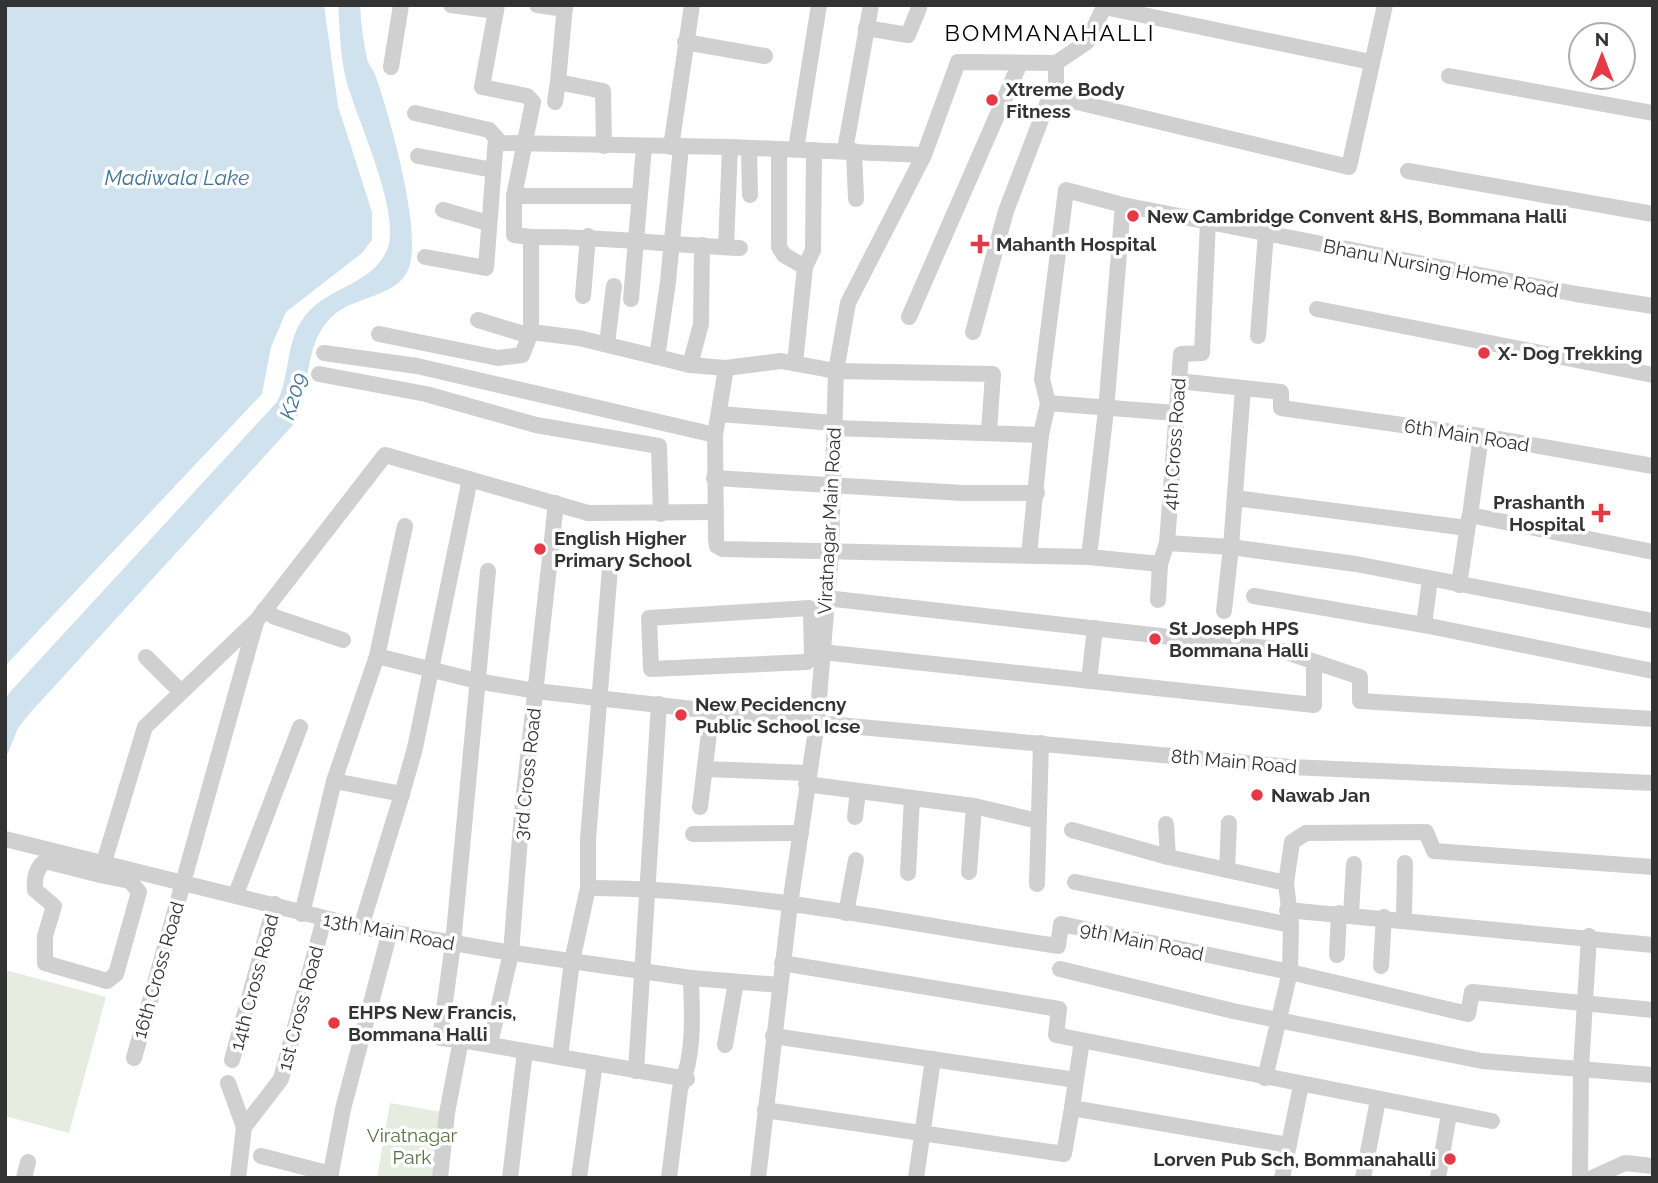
<svg xmlns="http://www.w3.org/2000/svg" width="1658" height="1183" font-family="Raleway,sans-serif">
<style>
.green{fill:#e6ecdf}
.water{fill:#cfe2ee}
.lines{fill:none;stroke-linecap:round;stroke-linejoin:round}
.minor{stroke:#d0d0d0;stroke-width:16}
.poi-dot{fill:#e63946;stroke:#fff;stroke-width:2.5}
.labels{text-anchor:middle;dominant-baseline:central;stroke-width:7;stroke-linejoin:round;paint-order:stroke}
.poi-label{font-size:19px;font-weight:bold;fill:#333;stroke:#fff;text-anchor:start}
.street-label{font-size:19px;fill:#333;stroke:#fff}
.park-label{font-size:19px;fill:#56703f;stroke:#fff}
.water-label{font-size:21px;font-style:italic;fill:#3f7597;stroke:#fff}
.quarter-label{font-size:23px;letter-spacing:2px;fill:#000;stroke:#fff}
</style>
<rect width="100%" height="100%" fill="#fff"/>
<g class="green">
<path d="M5,970L106,997L69,1133L5,1116Z"/>
<path d="M390,1103L447,1113L438,1178H377Z"/>
</g>
<g class="water">
<path d="M5,5H324L338,106L372,212V240L362,253L286,312L271,347L262,394L5,666Z"/>
<path d="M338,5H360C361,23 363,41 367,58C368,65 374,70 376,77C389,115 424,235 408,270C397,296 356,297 336,313C301,341 313,389 293,425L30,713L18,728L5,760V699L10,692L277,402C291,374 285,341 305,316C327,287 372,285 387,250C403,212 354,115 345,75C340,53 340,28 338,5Z"/>
</g>
<g class="lines">
<g class="minor">
<path d="M451,5L496,11"/>
<path d="M497,5L482,87L527,96L533,102L514,196V235L531,237V332L579,338L690,365L726,368L781,361L836,371L993,374L989,431"/>
<path d="M537,5L565,9"/>
<path d="M565,5L558,82L603,91L604,146"/>
<path d="M1104,7L1371,62"/>
<path d="M866,28L908,35L919,8"/>
<path d="M685,42L765,56"/>
<path d="M1056,63V97"/>
<path d="M391,67L401,5"/>
<path d="M1449,76L1653,113"/>
<path d="M1056,97L1349,167L1385,5"/>
<path d="M555,102L558,82"/>
<path d="M415,113L489,130L501,143L730,147L924,155"/>
<path d="M671,147L692,5"/>
<path d="M749,148L750,195"/>
<path d="M779,149V247L784,255L805,267"/>
<path d="M796,149L819,5"/>
<path d="M845,150L871,5"/>
<path d="M854,151L856,199"/>
<path d="M418,156L493,170"/>
<path d="M1408,171L1653,214"/>
<path d="M514,196H639"/>
<path d="M443,210L488,223"/>
<path d="M531,237C601,236 670,245 740,248"/>
<path d="M726,247L730,147"/>
<path d="M425,257L486,268L496,138"/>
<path d="M583,296L588,236"/>
<path d="M631,299L644,147"/>
<path d="M1317,309L1653,375"/>
<path d="M909,317L1020,63"/>
<path d="M478,320L530,336"/>
<path d="M973,332L1006,211L1047,104L1056,97"/>
<path d="M379,334L498,358L522,355L531,332"/>
<path d="M1258,336L1266,233"/>
<path d="M607,344L614,286"/>
<path d="M324,353L417,366L715,435"/>
<path d="M657,357L668,282L681,147"/>
<path d="M795,363L805,267L813,250L814,150"/>
<path d="M690,365L701,324L702,245"/>
<path d="M726,368L715,435L716,539L717,546L722,549L1089,557L1106,410L1123,205"/>
<path d="M319,374L426,394L536,425L659,446L661,514"/>
<path d="M1178,381L1281,392V408L1481,436L1653,466"/>
<path d="M1048,403L1042,379L1066,190L1123,205L1576,294L1653,306"/>
<path d="M720,414L834,423"/>
<path d="M833,428L1041,435L1048,403L1175,413"/>
<path d="M1481,436L1470,515L1653,552"/>
<path d="M714,478L963,493H1037"/>
<path d="M1235,498L1467,528"/>
<path d="M1167,543L1231,547L1243,388"/>
<path d="M1029,555L1041,435"/>
<path d="M1089,557L1160,564"/>
<path d="M1459,585L1469,518"/>
<path d="M1254,596L1424,625L1430,579"/>
<path d="M826,598L1277,649L1360,677V701L1653,719"/>
<path d="M1158,600L1160,564L1167,543L1181,354L1202,353L1208,222"/>
<path d="M809,608L811,611L812,656L807,662L651,669L649,618Z"/>
<path d="M264,610L275,617L343,640"/>
<path d="M1224,611L1231,547L1356,564L1653,621"/>
<path d="M1424,625L1653,671"/>
<path d="M822,652L1314,705V662"/>
<path d="M377,656L477,681L536,691L817,723L1291,767L1653,783"/>
<path d="M146,657L181,692"/>
<path d="M1089,681L1095,628"/>
<path d="M705,769L808,773"/>
<path d="M334,781L402,794L361,927"/>
<path d="M806,784L974,806L1038,821"/>
<path d="M402,794L415,748L470,479"/>
<path d="M700,807L712,709"/>
<path d="M855,817L858,791"/>
<path d="M1166,824L1168,857"/>
<path d="M1072,830L1168,857L1286,883"/>
<path d="M693,834L801,833"/>
<path d="M5,839L361,927L500,951L691,978L780,985"/>
<path d="M1227,870L1229,823"/>
<path d="M969,872L974,806"/>
<path d="M908,873L912,798"/>
<path d="M100,875L45,861C36,868 34,879 35,890L54,906L45,936V963L107,981L116,974L139,892L130,881L100,875L145,727L257,620L385,455L588,513L716,512"/>
<path d="M1075,882L1291,925L1290,972L1265,1078"/>
<path d="M1037,884L1041,743"/>
<path d="M588,888C745,888 902,923 1058,946L1061,924L1290,972L1468,1014L1472,992L1653,1010"/>
<path d="M236,894L300,727"/>
<path d="M1287,910L1653,945"/>
<path d="M846,913L856,860"/>
<path d="M302,914L334,781L377,656L405,526"/>
<path d="M1351,914L1354,864"/>
<path d="M1404,919L1405,863"/>
<path d="M1291,925L1286,883L1292,842L1306,833L1426,832L1434,851L1653,867"/>
<path d="M1337,955L1339,913"/>
<path d="M782,963L1059,1009L1056,1035L1492,1121"/>
<path d="M1381,966L1384,917"/>
<path d="M1060,969L1233,1011L1482,1061L1653,1075"/>
<path d="M773,1036L1076,1080L1072,1108L1289,1145"/>
<path d="M461,1040L687,1079"/>
<path d="M490,1044L511,953L522,812L556,503"/>
<path d="M725,1045L736,982"/>
<path d="M560,1057L572,961L588,888V839L610,568"/>
<path d="M134,1058L256,622"/>
<path d="M232,1060L275,904"/>
<path d="M636,1071L659,704"/>
<path d="M1076,1080L1082,1041"/>
<path d="M228,1083L244,1127L238,1178"/>
<path d="M765,1110L1064,1154L1072,1108"/>
<path d="M244,1127L281,1079L324,919"/>
<path d="M261,1156L331,1174"/>
<path d="M24,1178L28,1162"/>
<path d="M330,1178L343,1109L390,931"/>
<path d="M440,1178L447,1113L461,1040L440,1038L453,944L488,571"/>
<path d="M510,1178L525,1051"/>
<path d="M579,1178L595,1063"/>
<path d="M669,1178L680,1089C695,1054 692,1016 691,978"/>
<path d="M758,1178L790,904L817,723L831,551L836,371L848,303L924,155L958,62L1056,63L1087,42L1105,5"/>
<path d="M916,1178L933,1059"/>
<path d="M1282,1178L1301,1085"/>
<path d="M1363,1178L1378,1100"/>
<path d="M1438,1178L1449,1114"/>
<path d="M1580,1178L1581,1068L1589,936"/>
<path d="M1592,1178L1625,1163L1653,1166"/>
</g>
</g>
<g class="poi-dot">
<circle cx="992" cy="100" r="7"/>
<circle cx="1133" cy="216" r="7"/>
<path d="M976.5 233.5h7v7h7v7h-7v7h-7v-7h-7v-7h7z"/>
<circle cx="1484" cy="353" r="7"/>
<path d="M1597.5 502.5h7v7h7v7h-7v7h-7v-7h-7v-7h7z"/>
<circle cx="540" cy="549" r="7"/>
<circle cx="1155" cy="639" r="7"/>
<circle cx="681" cy="715" r="7"/>
<circle cx="1257" cy="795" r="7"/>
<circle cx="334" cy="1023" r="7"/>
<circle cx="1450" cy="1159" r="7"/>
</g>
<g class="labels">
<g class="poi-label">
<text x="1006" y="89">Xtreme Body<tspan x="1006" dy="22">Fitness</tspan></text>
<text x="1147" y="216">New Cambridge Convent &amp;HS, Bommana Halli</text>
<text x="996" y="244">Mahanth Hospital</text>
<text x="1498" y="353">X- Dog Trekking</text>
<text x="1585" y="502" text-anchor="end">Prashanth<tspan x="1585" dy="22">Hospital</tspan></text>
<text x="554" y="538">English Higher<tspan x="554" dy="22">Primary School</tspan></text>
<text x="1169" y="628">St Joseph HPS<tspan x="1169" dy="22">Bommana Halli</tspan></text>
<text x="695" y="704">New Pecidencny<tspan x="695" dy="22">Public School Icse</tspan></text>
<text x="1271" y="795">Nawab Jan</text>
<text x="348" y="1012">EHPS New Francis,<tspan x="348" dy="22">Bommana Halli</tspan></text>
<text x="1436" y="1159" text-anchor="end">Lorven Pub Sch, Bommanahalli</text>
</g>
<g class="street-label">
<text transform="translate(1441 268) rotate(11)">Bhanu Nursing Home Road</text>
<text transform="translate(1467 435) rotate(9)">6th Main Road</text>
<text transform="translate(1174 444) rotate(-86)">4th Cross Road</text>
<text transform="translate(829 521) rotate(-87)">Viratnagar Main Road</text>
<text transform="translate(1234 761) rotate(5)">8th Main Road</text>
<text transform="translate(527 774) rotate(-84)">3rd Cross Road</text>
<text transform="translate(389 931) rotate(11)">13th Main Road</text>
<text transform="translate(1142 941) rotate(12)">9th Main Road</text>
<text transform="translate(158 970) rotate(-74)">16th Cross Road</text>
<text transform="translate(254 982) rotate(-75)">14th Cross Road</text>
<text transform="translate(300 1008) rotate(-75)">1st Cross Road</text>
</g>
<g class="park-label">
<text x="412" y="1135">Viratnagar<tspan x="412" dy="22">Park</tspan></text>
</g>
<g class="water-label">
<text x="177" y="177">Madiwala Lake</text>
<text transform="translate(293 396) rotate(-73)">K209</text>
</g>
<g class="quarter-label">
<text x="1050" y="32">BOMMANAHALLI</text>
</g>
</g>
<rect width="1658" height="1183" fill="none" stroke="#333333" stroke-width="14"/>
<g transform="translate(1602 56)"><circle r="33" fill="#ffffff" stroke="#adadad" stroke-width="2"/>
<path d="M0-5L12 26L0 18L-12 26Z" fill="#e63946"/>
<text y="-10" font-size="19" font-weight="bold" text-anchor="middle" fill="#333333">N</text>
</g>
</svg>
